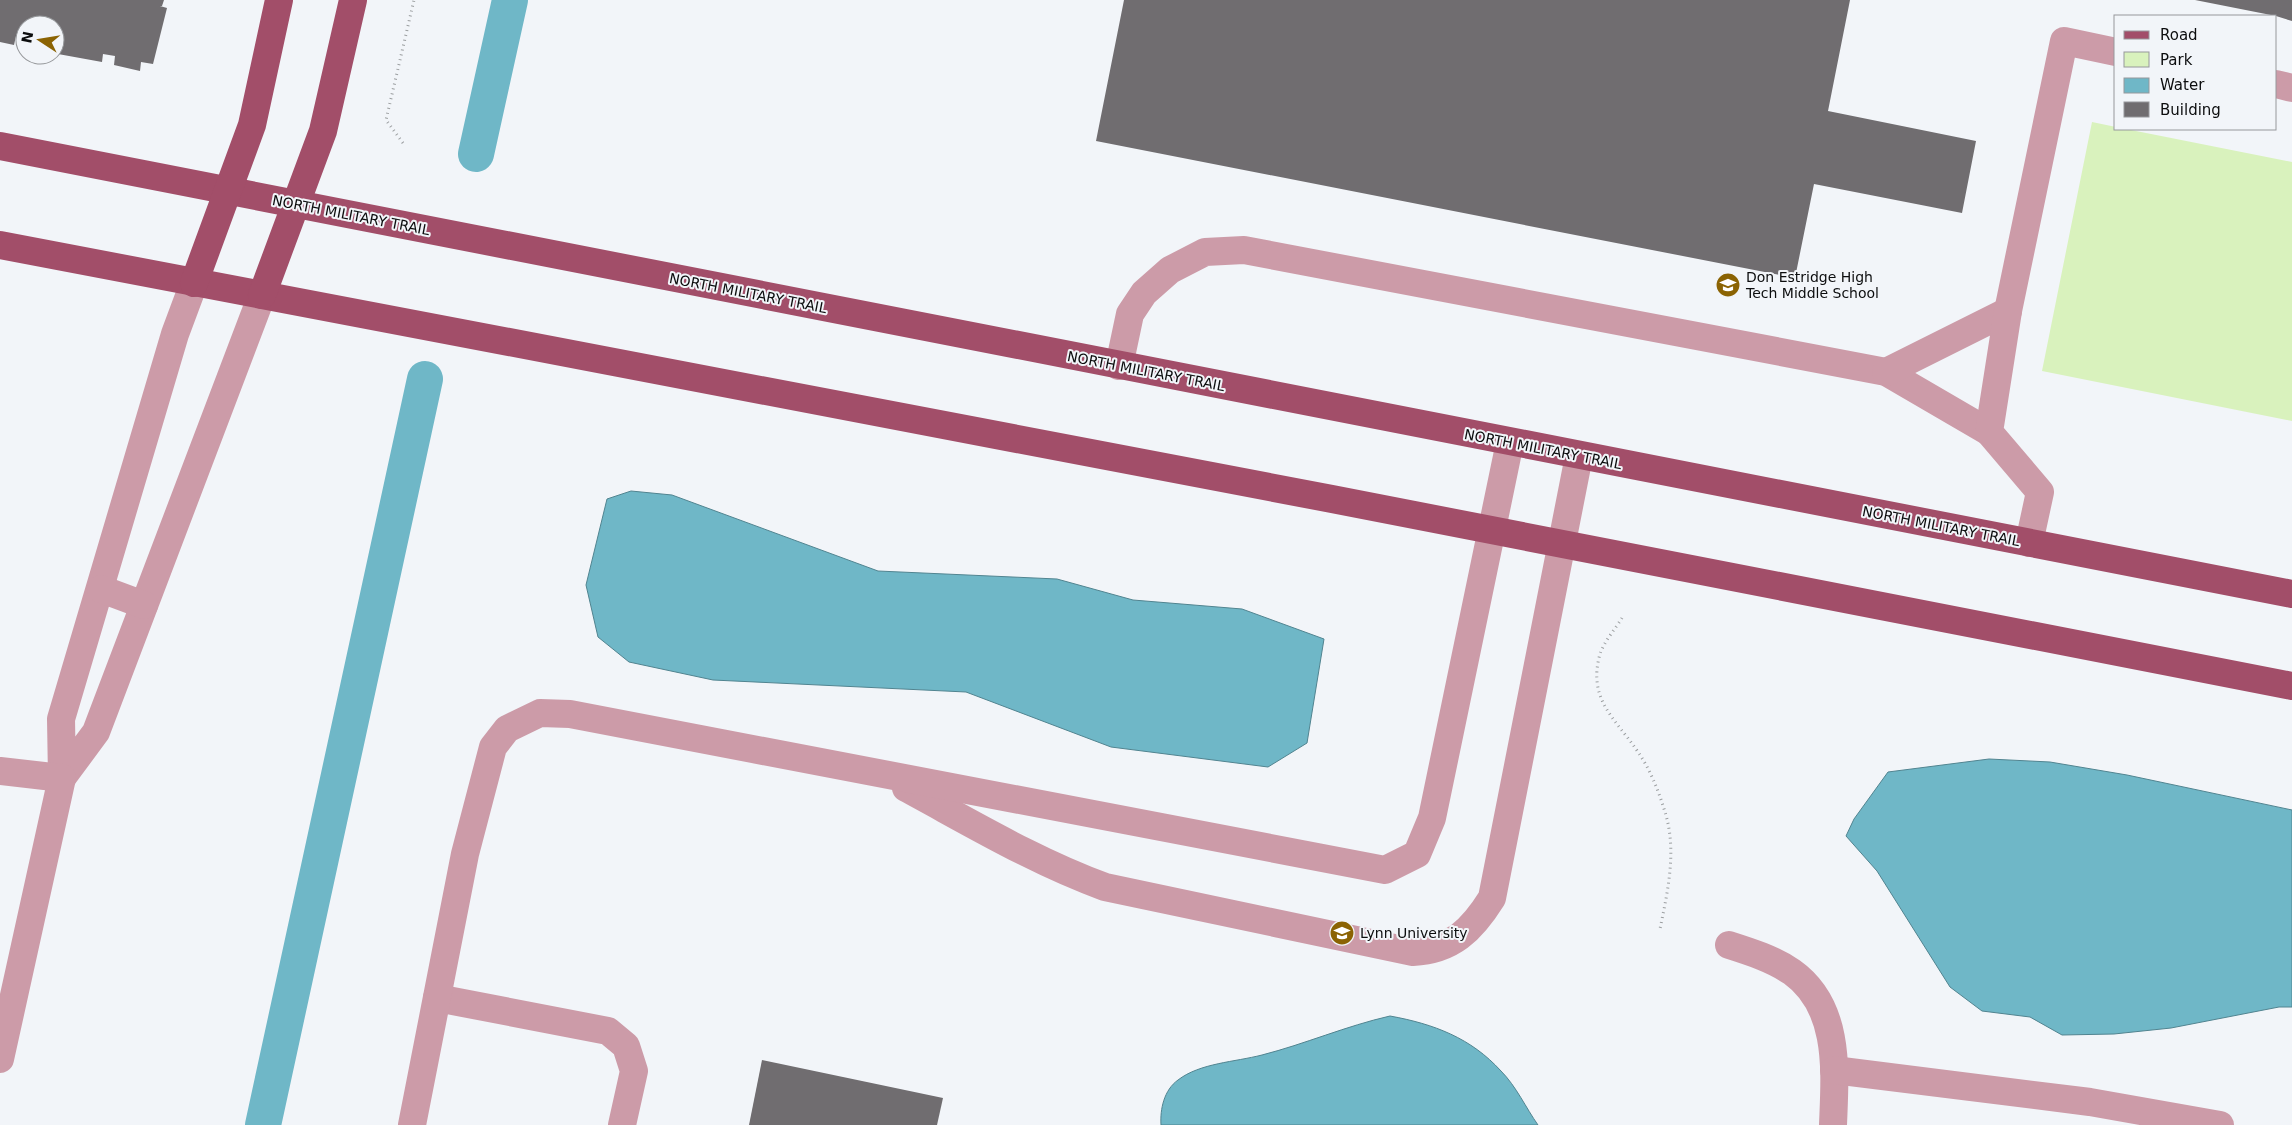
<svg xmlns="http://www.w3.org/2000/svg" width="2292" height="1125" font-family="'DejaVu Sans',sans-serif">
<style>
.green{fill:#d9f2bd}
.water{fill:#6fb7c7;stroke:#518490}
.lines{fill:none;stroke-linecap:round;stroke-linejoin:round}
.canal{stroke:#6fb7c7;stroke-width:36}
.building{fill:#706d70}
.path{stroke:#9b9ea0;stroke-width:3;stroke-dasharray:1 4;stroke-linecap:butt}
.minor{stroke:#cc9ba8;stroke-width:28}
.major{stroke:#a24e69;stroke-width:28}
.labels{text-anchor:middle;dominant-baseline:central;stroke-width:4;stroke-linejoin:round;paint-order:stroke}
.street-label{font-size:14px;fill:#0c0d0e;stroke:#f2f5f9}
.poi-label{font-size:14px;fill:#0c0d0e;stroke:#f2f5f9;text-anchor:start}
</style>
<rect width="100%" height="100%" fill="#f2f5f9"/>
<path class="green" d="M2092,122L2116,127V129H2126L2292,162V421L2042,371Z"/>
<g class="water">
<path d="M631,491L672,495L878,571L1057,579L1133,600L1242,609L1324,639L1307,743L1268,767L1111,747L966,692L713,680L629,662L598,637L586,585L607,499Z"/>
<path d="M1989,759L2050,762L2127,775L2292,810V1007H2279L2171,1028L2114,1034L2062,1035L2030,1017L1982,1011L1950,987L1877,871L1846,836L1854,819L1888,772Z"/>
<path d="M1390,1016C1434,1024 1471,1038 1501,1071C1516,1086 1526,1108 1538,1125H1161C1160,1109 1164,1090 1178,1080C1200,1063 1235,1062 1262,1055C1305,1044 1346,1026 1390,1016Z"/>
</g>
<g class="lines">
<g class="canal">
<path d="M476,154L510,0"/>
<path d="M263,1125L425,379"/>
</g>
</g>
<g class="building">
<path d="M0,0H164L162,6H160L167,8L153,64L141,62L140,71L114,65L115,56L103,54L102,62L58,54L60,44L55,43V25H25V38L16,36L14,45L0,42Z"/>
<path d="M1124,0H1850L1828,111L1976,141L1962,213L1814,184L1795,278L1096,141Z"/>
<path d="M2195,0H2292V21L2276,16Z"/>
<path d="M762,1060L943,1098L937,1125H749Z"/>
</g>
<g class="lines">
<g class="path">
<path d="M403,143L386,120L414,0"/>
<path d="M1622,618C1615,629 1604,642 1600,654C1587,700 1616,719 1638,752C1650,769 1659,792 1665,812C1677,850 1668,890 1660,929"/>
</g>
<g class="minor">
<path d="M2276,84L2292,88"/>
<path d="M194,283L175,334L61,719L62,778L96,732L262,295"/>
<path d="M1119,366L1130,314L1144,293L1170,270L1205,252L1244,250L1886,372L1989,432"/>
<path d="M1886,372L2008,311"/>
<path d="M2029,543L2040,492L1989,432L2008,311L2064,41L2116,52"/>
<path d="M101,589L144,605"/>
<path d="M0,771L62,778L0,1059"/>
<path d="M906,788C971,823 1036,862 1105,887L1413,952C1452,950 1472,930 1492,898L1579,456"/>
<path d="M1729,945C1751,952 1773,959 1792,972C1841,1007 1835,1072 1833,1125"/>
<path d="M437,998L608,1031L626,1046L634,1071L622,1125"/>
<path d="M1834,1070L2090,1102L2220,1125"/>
<path d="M412,1125L465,854L493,747L507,729L540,713L570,714L1385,870L1417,854L1432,818L1510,442"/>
</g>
<g class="major">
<path d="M0,146L2292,594"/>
<path d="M0,245L1332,499L2292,686"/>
<path d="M194,283L252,125L279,0"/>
<path d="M262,295L323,131L353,0"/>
</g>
</g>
<defs>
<symbol id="school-disc" viewBox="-11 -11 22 22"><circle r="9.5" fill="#8b6303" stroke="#f2f5f9"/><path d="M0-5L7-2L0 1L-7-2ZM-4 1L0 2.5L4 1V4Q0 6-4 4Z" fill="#fff"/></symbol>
<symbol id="university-disc" viewBox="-11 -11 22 22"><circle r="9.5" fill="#8b6303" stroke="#f2f5f9"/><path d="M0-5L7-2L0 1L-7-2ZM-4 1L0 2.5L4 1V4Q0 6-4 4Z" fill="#fff"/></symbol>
</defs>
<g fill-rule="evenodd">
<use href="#school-disc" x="1714" y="271" width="28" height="28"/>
<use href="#university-disc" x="1328" y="919" width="28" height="28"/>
</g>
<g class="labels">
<g class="street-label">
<text transform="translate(351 215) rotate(11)">NORTH MILITARY TRAIL</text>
<text transform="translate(748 293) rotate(11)">NORTH MILITARY TRAIL</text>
<text transform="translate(1146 371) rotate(11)">NORTH MILITARY TRAIL</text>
<text transform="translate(1543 449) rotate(11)">NORTH MILITARY TRAIL</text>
<text transform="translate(1941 526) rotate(11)">NORTH MILITARY TRAIL</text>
</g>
<g class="poi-label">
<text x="1746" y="277">Don Estridge High<tspan x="1746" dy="16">Tech Middle School</tspan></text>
<text x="1360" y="933">Lynn University</text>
</g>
</g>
<rect x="2114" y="15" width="162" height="115" fill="#f2f5f9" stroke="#96989b"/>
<rect x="2124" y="31" width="25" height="8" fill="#a24e69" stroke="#96989b"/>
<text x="2160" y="40" font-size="15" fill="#0c0d0e">Road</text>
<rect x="2124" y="52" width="25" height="15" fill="#d9f2bd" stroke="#96989b"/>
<text x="2160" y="65" font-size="15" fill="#0c0d0e">Park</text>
<rect x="2124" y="78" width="25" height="15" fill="#6fb7c7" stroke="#96989b"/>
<text x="2160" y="90" font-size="15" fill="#0c0d0e">Water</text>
<rect x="2124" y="102" width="25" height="15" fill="#706d70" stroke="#96989b"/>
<text x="2160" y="115" font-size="15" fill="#0c0d0e">Building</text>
<g transform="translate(40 40) rotate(282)"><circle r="24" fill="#f2f5f9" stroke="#96989b"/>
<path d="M0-4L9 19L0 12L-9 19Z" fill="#8b6303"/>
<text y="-8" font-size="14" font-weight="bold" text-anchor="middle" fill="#0c0d0e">N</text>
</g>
</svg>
